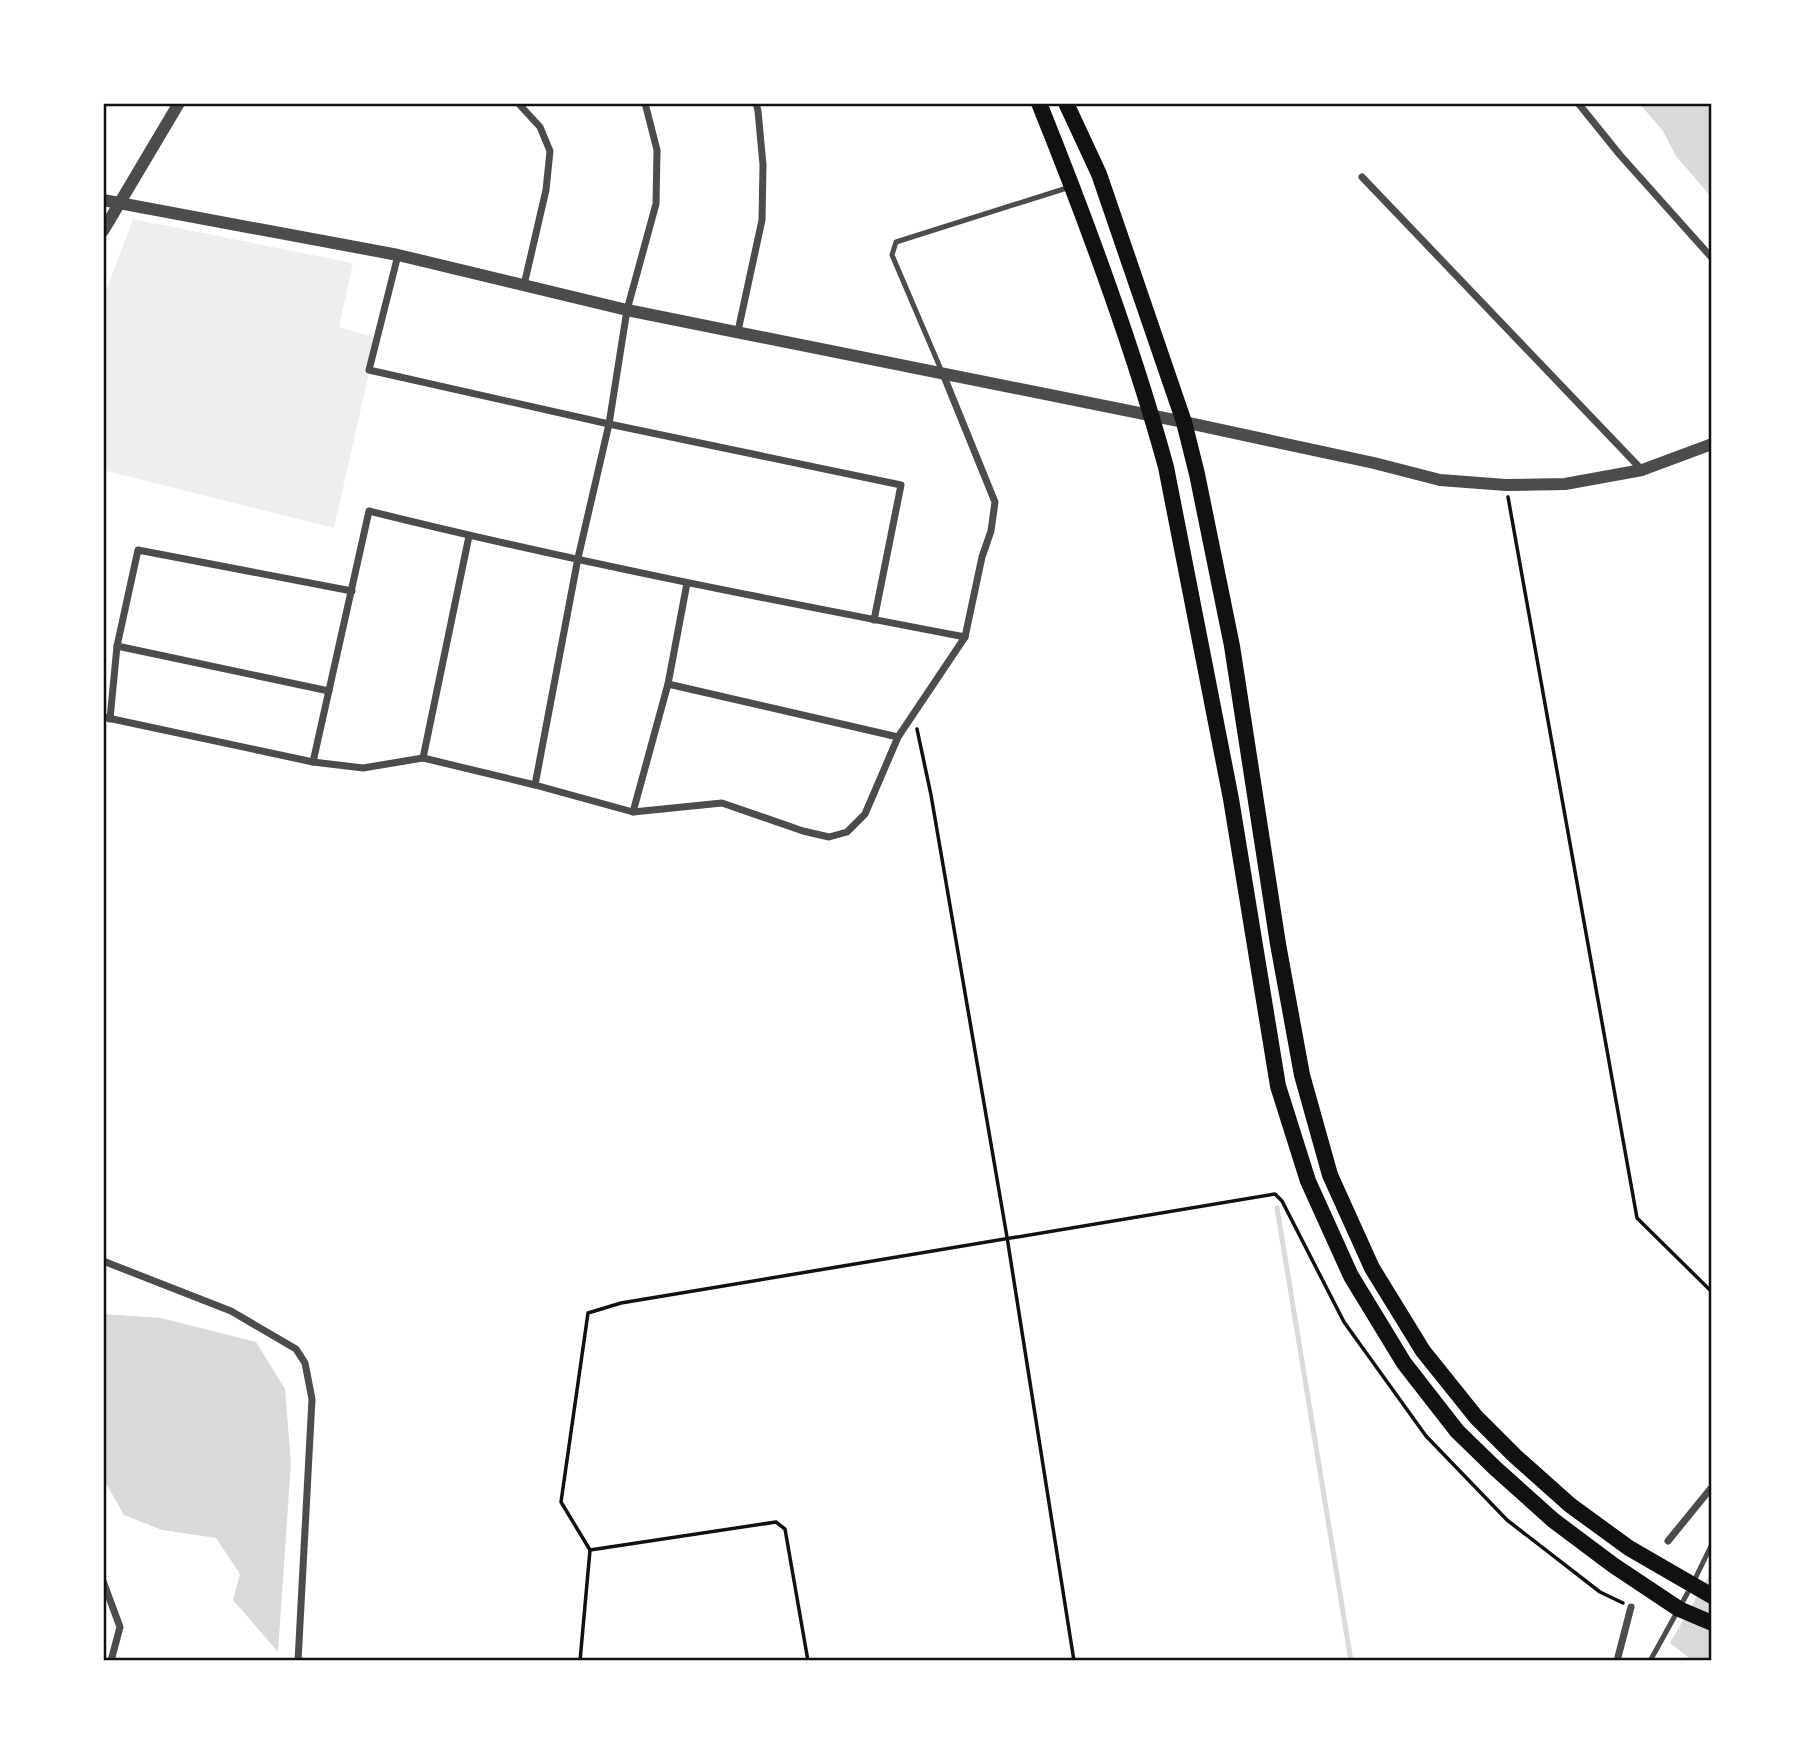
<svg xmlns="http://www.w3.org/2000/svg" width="1815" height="1764" font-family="'Fira Sans',sans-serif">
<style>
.green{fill:#eee}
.water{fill:#d9d9d9}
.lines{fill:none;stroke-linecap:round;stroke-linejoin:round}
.stream{stroke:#d9d9d9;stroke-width:5}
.path{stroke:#111;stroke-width:3.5}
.service{stroke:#4c4c4c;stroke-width:5}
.minor{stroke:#4c4c4c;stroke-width:7}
.tertiary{stroke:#4c4c4c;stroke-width:12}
.primary{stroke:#111;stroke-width:16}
.neatline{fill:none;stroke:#111;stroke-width:2.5}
</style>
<rect width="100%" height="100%" fill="#fff"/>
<path class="green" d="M133,219L353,263L339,327L377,338L334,528L103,470V299Z"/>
<g class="water">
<path d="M1639,103H1712V198L1676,156L1663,131Z"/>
<path d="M103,1314L161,1318L256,1342L285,1389L291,1463L278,1652L233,1600L240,1574L216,1538L162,1530L124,1515L103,1478Z"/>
<path d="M1712,1571V1661H1693L1670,1643Z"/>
</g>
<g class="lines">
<path class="stream" d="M1277,1208L1351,1661"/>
<g class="path">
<path d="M1508,497L1637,1218L1712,1292"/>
<path d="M917,729L931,795L1007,1237L1074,1661"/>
<path d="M590,1550L776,1522L785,1529L808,1661"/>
<path d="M580,1661L590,1550L561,1502L588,1313L621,1303L1275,1194L1282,1201L1344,1322L1426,1436L1507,1520L1600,1592L1623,1603"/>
</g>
<g class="service">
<path d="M942,372L892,255L896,242L1070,187"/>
<path d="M1650,1661L1692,1585L1712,1544"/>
</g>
<g class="minor">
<path d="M518,103L540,127L550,151L546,190L524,285"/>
<path d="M1578,103L1620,155L1712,258"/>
<path d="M1362,177L1642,470"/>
<path d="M398,255L369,370L609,424L901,485L874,620"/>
<path d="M738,331L762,220L763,165L758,111L756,103"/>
<path d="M117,646L329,691"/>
<path d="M668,684L898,737"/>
<path d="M103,717L313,762L363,768L423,758L535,785L633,812L722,803L803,831L829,837L847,832L865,814L898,737L965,637L982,557L991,531L995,502L943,374"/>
<path d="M110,719L117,646L138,550L352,591"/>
<path d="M423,758L469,536"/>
<path d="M313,762L369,511C566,560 766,599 965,637"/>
<path d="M535,785L578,558L609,424L627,310L656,204L657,150L645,103"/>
<path d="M633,812L668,684L687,583"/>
<path d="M103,1261L231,1311L296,1349L305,1363L312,1399L298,1661"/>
<path d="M1668,1541L1712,1487"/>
<path d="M103,1581L120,1627L111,1661"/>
<path d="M1617,1661L1631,1607"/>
</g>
<g class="tertiary">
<path d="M103,200L398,255L627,310L1184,422L1374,463L1440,480L1506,485L1565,484L1642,470L1712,444"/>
<path d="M103,231L179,103"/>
</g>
<g class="primary">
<path d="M1039,103C1087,222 1132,343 1166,467L1231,799L1278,1086L1308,1181L1351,1276L1404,1363L1457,1431L1495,1468L1553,1520L1613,1565L1679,1609L1712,1623"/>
<path d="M1066,103L1099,174L1184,422L1197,474L1232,646L1278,944L1302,1075L1330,1175L1372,1268L1423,1351L1476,1417L1515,1456L1570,1505L1629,1548L1712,1596"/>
</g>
</g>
<rect width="1815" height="1764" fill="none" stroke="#ffffff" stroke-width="210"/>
<rect x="105" y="105" width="1605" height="1554" class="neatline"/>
</svg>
